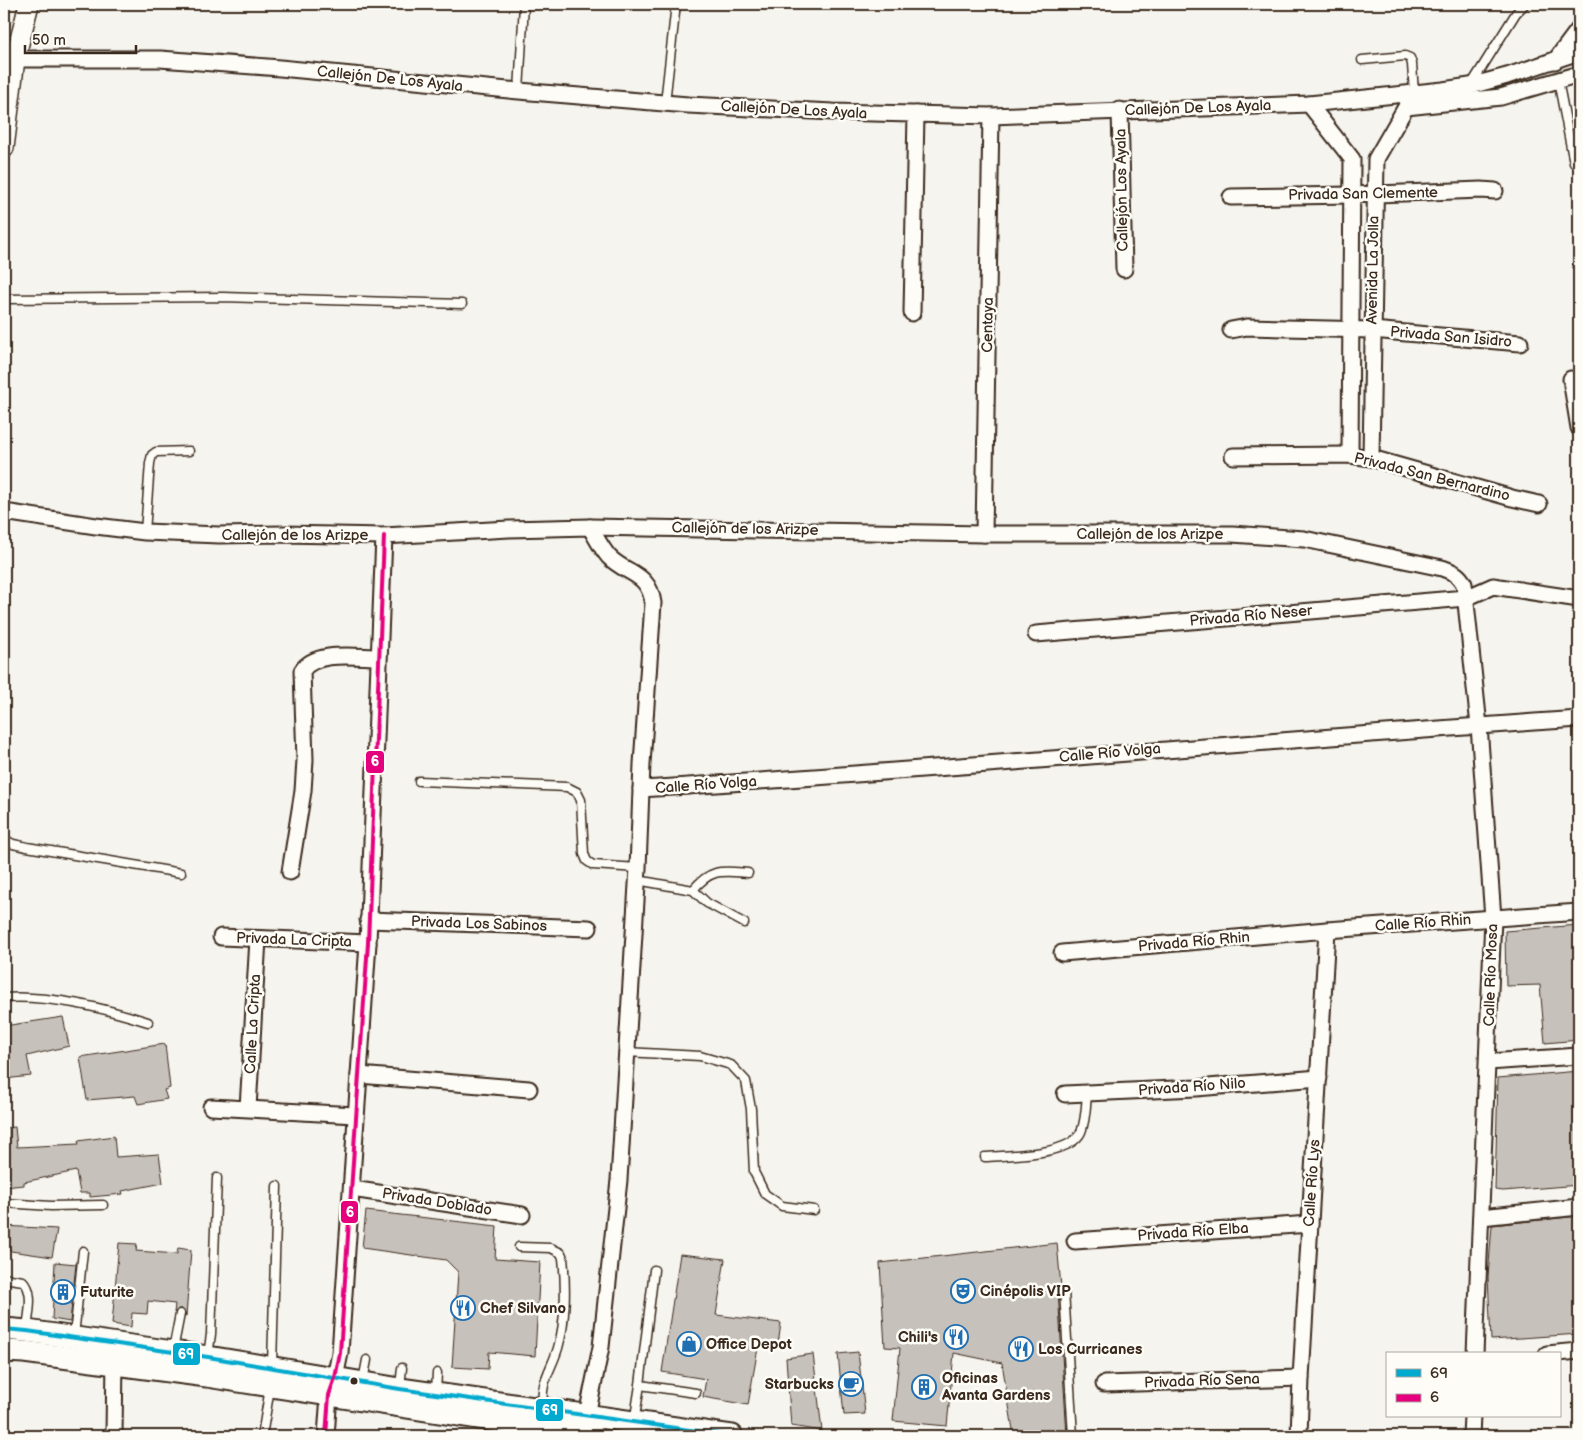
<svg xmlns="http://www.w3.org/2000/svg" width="1583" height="1440" font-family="'Balsamiq Sans',sans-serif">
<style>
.building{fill:#c7c1bb;stroke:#3b2a1e}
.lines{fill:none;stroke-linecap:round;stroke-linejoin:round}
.service-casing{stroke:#3b2a1e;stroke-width:11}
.minor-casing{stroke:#3b2a1e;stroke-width:19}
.tertiary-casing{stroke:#3b2a1e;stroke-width:22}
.secondary-casing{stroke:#3b2a1e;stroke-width:25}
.service{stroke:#fdfcf7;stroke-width:8}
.minor{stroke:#fdfcf7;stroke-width:15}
.tertiary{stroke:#fdfcf7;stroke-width:19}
.secondary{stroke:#fdfcf7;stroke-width:21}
.bus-1-casing{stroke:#fdfcf7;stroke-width:8}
.bus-2-casing{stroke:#fdfcf7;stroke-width:8}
.bus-1{stroke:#00a9ce;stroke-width:4}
.bus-2{stroke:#e5007d;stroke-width:4}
.bus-dot{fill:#3b2a1e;stroke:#fdfcf7;stroke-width:2}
.labels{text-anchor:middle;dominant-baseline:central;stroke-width:5;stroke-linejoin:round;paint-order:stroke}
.street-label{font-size:15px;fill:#3b2a1e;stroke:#fdfcf7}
.poi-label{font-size:15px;font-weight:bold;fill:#3b2a1e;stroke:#fdfcf7;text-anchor:start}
.line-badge{stroke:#fdfcf7;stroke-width:2}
.badge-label{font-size:14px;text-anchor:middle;font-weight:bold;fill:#fff}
</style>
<rect width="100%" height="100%" fill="#f5f4ee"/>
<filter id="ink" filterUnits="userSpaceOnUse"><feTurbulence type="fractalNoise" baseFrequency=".02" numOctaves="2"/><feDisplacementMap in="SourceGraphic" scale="10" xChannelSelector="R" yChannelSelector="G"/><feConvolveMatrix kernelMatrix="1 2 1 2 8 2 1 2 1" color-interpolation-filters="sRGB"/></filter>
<g filter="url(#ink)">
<g class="building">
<path d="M1579,925V1040L1545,1043L1540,985L1506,986L1505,931Z"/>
<path d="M63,1017L69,1046L27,1056L31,1076L4,1079V1026Z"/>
<path d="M165,1044L170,1088L164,1090L167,1099L138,1104L135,1096L87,1100L80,1057Z"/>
<path d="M1579,1071V1185L1503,1191L1495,1190L1498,1078Z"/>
<path d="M15,1127L17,1147L79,1144L78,1141L114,1136L116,1157L159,1154L163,1183L122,1191L123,1194L90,1197V1193H80L76,1171L24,1182V1185L4,1187V1128Z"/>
<path d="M366,1211L497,1226L495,1259L540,1262L535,1356L489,1352L488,1369L452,1367L458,1272L446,1260L362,1248Z"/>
<path d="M1579,1216V1334L1491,1340L1488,1277L1492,1225Z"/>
<path d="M4,1226L57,1229L52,1257L4,1250Z"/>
<path d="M119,1243L137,1244L136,1251L177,1254L178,1248L191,1250L186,1316L185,1312L182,1309H178L174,1313L175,1304L148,1301L147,1314L132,1313L131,1327L112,1324Z"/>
<path d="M1057,1243L1061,1287L1058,1291L1067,1436H1014L1002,1363L954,1353L947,1426L893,1421L900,1348L885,1347L880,1263Z"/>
<path d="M680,1254L725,1259L716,1315L781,1323L778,1345L759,1342L748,1405L703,1397L706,1379L662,1372Z"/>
<path d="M55,1262L76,1264L70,1322L52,1319Z"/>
<path d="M858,1352L865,1414L844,1415L838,1354Z"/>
<path d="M813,1354L822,1431L791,1426L786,1358Z"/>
</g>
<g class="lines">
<defs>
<g id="service">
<path d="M1362,60L1405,56L1410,58L1412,64L1414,93"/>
<path d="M1558,80L1574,163"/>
<path d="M1471,85L1516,13L1525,4"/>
<path d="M519,91L524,4"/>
<path d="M665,103L676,4"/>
<path d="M4,299L223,297L462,304"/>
<path d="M145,532L150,463L152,455L156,452L189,451"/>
<path d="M419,781L567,787L577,792L581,800L584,854L587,861L593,865L638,868"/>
<path d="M4,839L13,844L27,847L181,873"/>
<path d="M637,880L693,890L707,903L744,923"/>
<path d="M693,890C711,868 722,871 748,873"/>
<path d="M4,998C50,995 104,1008 148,1022"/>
<path d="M626,1052L700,1056L731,1065L746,1081L751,1109L754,1172L765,1194L782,1206L814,1210"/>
<path d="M985,1157C1009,1155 1070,1156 1081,1132C1086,1120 1086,1105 1087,1093"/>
<path d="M4,1203L51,1206L103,1205"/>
<path d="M519,1247L551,1248L561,1253L563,1258C566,1285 566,1321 558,1348C551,1371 540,1381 543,1407"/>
<path d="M4,1278L23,1281C35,1292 28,1315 27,1330"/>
<path d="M1064,1291L1073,1436"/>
<path d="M74,1336L83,1251"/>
<path d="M173,1350L180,1314"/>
<path d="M208,1356L211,1334L217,1178"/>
<path d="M272,1366L277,1186"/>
<path d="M363,1381L367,1360"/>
<path d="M640,1385L696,1393"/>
<path d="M400,1387L402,1368"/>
<path d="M436,1392L437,1373"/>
<path d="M262,1436L270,1388"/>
<path d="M632,1436L640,1385L654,1270"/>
</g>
<g id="minor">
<path d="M4,59H160L280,68L519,91L688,105L833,112L991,116L1309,104L1443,90L1470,86L1507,76L1579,52"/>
<path d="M1555,61L1579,29"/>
<path d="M1309,104L1352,159L1350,455"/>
<path d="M1406,107L1501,97L1579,74"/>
<path d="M1120,110L1124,269"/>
<path d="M1231,197L1351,195L1481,190L1495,191"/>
<path d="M912,313L916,114"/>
<path d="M1231,330L1247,327L1372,330L1520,343"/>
<path d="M1571,379L1579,428"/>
<path d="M1233,456L1350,455L1371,458L1512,498L1539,504"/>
<path d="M1371,458L1376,159L1414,93"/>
<path d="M4,512L96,526L145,532L219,535L284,534L384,536L509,529L590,527L984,534H1232L1304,539L1442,568C1453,572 1459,574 1464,584L1479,726L1493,918L1475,1354"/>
<path d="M984,534L991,116"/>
<path d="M1036,634L1466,598L1493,586L1579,599"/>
<path d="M641,789C954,769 1266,740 1579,719"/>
<path d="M290,872L303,791L305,760L302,671C315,650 357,657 378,657"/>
<path d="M368,920L589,928"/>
<path d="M221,937L368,943"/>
<path d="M1062,953L1327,930L1579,912"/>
<path d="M1488,1062L1579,1056"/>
<path d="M359,1075L529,1089"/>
<path d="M1065,1094L1196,1088L1319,1078"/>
<path d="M211,1107L355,1115"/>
<path d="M248,1108L258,939"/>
<path d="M352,1189L522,1215"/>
<path d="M1481,1217L1579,1207"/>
<path d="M1075,1241L1310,1224"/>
<path d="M1547,1354L1579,1351"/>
<path d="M1104,1384L1301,1378"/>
<path d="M585,1425L601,1347L619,1180L638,868L642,764L653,603C649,572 627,575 609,557C601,548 596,537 590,527"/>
<path d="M114,1436L115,1356"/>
<path d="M326,1436L329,1395L335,1378L340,1353L368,943L384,536"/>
<path d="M1299,1436L1301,1378L1327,930"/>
<path d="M1471,1436L1472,1416"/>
</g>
<path id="tertiary" d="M4,148L15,59L29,4"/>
<g id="secondary">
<path d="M4,1329L27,1331L208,1357L400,1389L732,1436"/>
<path d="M4,1351L24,1352L207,1376L594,1436"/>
</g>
</defs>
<use href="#service" class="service-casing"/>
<use href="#minor" class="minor-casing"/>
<use href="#tertiary" class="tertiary-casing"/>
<use href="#secondary" class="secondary-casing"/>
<use href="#service" class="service"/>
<use href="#minor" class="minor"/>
<use href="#tertiary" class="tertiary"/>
<use href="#secondary" class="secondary"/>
<defs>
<path id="bus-1" d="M4,1329L27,1331L208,1357L400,1389L732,1436"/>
<path id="bus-2" d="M326,1436L329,1395L335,1378L340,1353L368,943L384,536"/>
</defs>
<use href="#bus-1" class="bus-1-casing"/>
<use href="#bus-2" class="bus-2-casing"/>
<use href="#bus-1" class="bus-1"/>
<use href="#bus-2" class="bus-2"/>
</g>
</g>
<defs>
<symbol id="theatre-ring" viewBox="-11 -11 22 22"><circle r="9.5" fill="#fdfcf7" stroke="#1f6fb2" stroke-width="1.5"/><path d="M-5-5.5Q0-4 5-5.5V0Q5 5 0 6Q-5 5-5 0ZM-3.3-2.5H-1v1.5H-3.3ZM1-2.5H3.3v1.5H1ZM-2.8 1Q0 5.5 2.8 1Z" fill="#1f6fb2"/></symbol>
<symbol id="building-ring" viewBox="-11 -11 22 22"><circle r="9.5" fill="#fdfcf7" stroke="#1f6fb2" stroke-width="1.5"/><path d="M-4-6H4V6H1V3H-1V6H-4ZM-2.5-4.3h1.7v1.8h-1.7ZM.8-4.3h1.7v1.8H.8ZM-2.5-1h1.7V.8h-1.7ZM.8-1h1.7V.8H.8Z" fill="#1f6fb2"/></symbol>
<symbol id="restaurant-ring" viewBox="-11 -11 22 22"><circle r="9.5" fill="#fdfcf7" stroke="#1f6fb2" stroke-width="1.5"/><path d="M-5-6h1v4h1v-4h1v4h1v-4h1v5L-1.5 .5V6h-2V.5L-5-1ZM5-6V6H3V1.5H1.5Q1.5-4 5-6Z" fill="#1f6fb2"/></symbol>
<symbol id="shop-ring" viewBox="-11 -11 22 22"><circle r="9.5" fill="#fdfcf7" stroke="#1f6fb2" stroke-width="1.5"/><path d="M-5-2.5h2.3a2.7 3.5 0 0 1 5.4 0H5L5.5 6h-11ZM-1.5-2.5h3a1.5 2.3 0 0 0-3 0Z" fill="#1f6fb2"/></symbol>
<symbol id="cafe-ring" viewBox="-11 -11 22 22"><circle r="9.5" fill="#fdfcf7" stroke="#1f6fb2" stroke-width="1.5"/><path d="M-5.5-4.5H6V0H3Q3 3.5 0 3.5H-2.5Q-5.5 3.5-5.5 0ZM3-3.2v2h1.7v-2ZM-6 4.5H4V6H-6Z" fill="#1f6fb2"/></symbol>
</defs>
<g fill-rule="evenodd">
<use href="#theatre-ring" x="949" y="1277" width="28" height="28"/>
<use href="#building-ring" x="49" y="1278" width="28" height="28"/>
<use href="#restaurant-ring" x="449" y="1294" width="28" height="28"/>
<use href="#restaurant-ring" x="942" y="1323" width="28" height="28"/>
<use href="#shop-ring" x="675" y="1330" width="28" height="28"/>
<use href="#restaurant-ring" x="1007" y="1335" width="28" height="28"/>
<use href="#cafe-ring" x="837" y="1370" width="28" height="28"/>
<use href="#building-ring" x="910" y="1373" width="28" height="28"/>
</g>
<circle class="bus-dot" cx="354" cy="1381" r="4.5"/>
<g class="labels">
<g class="street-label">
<text transform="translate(390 79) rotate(6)">Callejón De Los Ayala</text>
<text transform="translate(1198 108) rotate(-2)">Callejón De Los Ayala</text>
<text transform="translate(794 110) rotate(3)">Callejón De Los Ayala</text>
<text transform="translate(1122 190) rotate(-91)">Callejón Los Ayala</text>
<text transform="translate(1363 194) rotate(-1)">Privada San Clemente</text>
<text transform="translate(1373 270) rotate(-89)">Avenida La Jolla</text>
<text transform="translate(988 325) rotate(-89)">Centaya</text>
<text transform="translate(1451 337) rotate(5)">Privada San Isidro</text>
<text transform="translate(1432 477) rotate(14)">Privada San Bernardino</text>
<text transform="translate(745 529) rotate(1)">Callejón de los Arizpe</text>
<text x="1150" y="534">Callejón de los Arizpe</text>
<text x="295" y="535">Callejón de los Arizpe</text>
<text transform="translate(1251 616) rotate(-5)">Privada Río Neser</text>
<text transform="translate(1110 753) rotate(-5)">Calle Río Volga</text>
<text transform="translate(706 785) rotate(-4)">Calle Río Volga</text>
<text transform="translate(1423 923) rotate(-4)">Calle Río Rhin</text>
<text transform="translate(479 924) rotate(2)">Privada Los Sabinos</text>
<text transform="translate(294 940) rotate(2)">Privada La Cripta</text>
<text transform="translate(1194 942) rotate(-5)">Privada Río Rhin</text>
<text transform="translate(1491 975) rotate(-88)">Calle Río Mosa</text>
<text transform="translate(253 1024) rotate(-87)">Calle La Cripta</text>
<text transform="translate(1192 1087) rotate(-4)">Privada Río Nilo</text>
<text transform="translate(1312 1183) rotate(-86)">Calle Río Lys</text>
<text transform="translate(437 1202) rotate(9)">Privada Doblado</text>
<text transform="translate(1193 1232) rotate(-4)">Privada Río Elba</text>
<text transform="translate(1202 1381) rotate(-2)">Privada Río Sena</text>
</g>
<g class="poi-label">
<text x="980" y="1291">Cinépolis VIP</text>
<text x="80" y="1292">Futurite</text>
<text x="480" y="1308">Chef Silvano</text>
<text x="938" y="1337" text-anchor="end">Chili's</text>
<text x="706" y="1344">Office Depot</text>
<text x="1038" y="1349">Los Curricanes</text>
<text x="942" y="1378">Oficinas<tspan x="942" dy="17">Avanta Gardens</tspan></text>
<text x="834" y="1384" text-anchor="end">Starbucks</text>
</g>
</g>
<g class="line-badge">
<rect x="365" y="750" width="20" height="24" rx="5" fill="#e5007d"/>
<rect x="340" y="1200" width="19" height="24" rx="5" fill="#e5007d"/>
<rect x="172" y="1342" width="29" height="24" rx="5" fill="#00a9ce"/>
<rect x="535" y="1398" width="29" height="24" rx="5" fill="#00a9ce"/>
</g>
<g class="badge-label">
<text x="375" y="766">6</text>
<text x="350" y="1217">6</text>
<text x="186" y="1359">69</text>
<text x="550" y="1415">69</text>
</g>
<rect width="1583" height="1440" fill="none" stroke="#fdfcf7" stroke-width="20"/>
<rect x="10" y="10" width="1563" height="1420" fill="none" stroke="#3b2a1e" stroke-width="2" filter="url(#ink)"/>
<rect x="1386" y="1352" width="175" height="65" fill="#fdfcf7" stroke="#afa8a0"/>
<rect x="1396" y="1369" width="25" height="8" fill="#00a9ce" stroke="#afa8a0"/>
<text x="1430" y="1378" font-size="15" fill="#3b2a1e">69</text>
<rect x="1396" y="1394" width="25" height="8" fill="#e5007d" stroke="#afa8a0"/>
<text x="1430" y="1402" font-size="15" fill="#3b2a1e">6</text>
<path d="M25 45v8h111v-8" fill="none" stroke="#3b2a1e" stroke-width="2.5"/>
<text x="32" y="45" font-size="15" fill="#3b2a1e" stroke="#fdfcf7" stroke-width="4" paint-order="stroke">50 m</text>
</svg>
